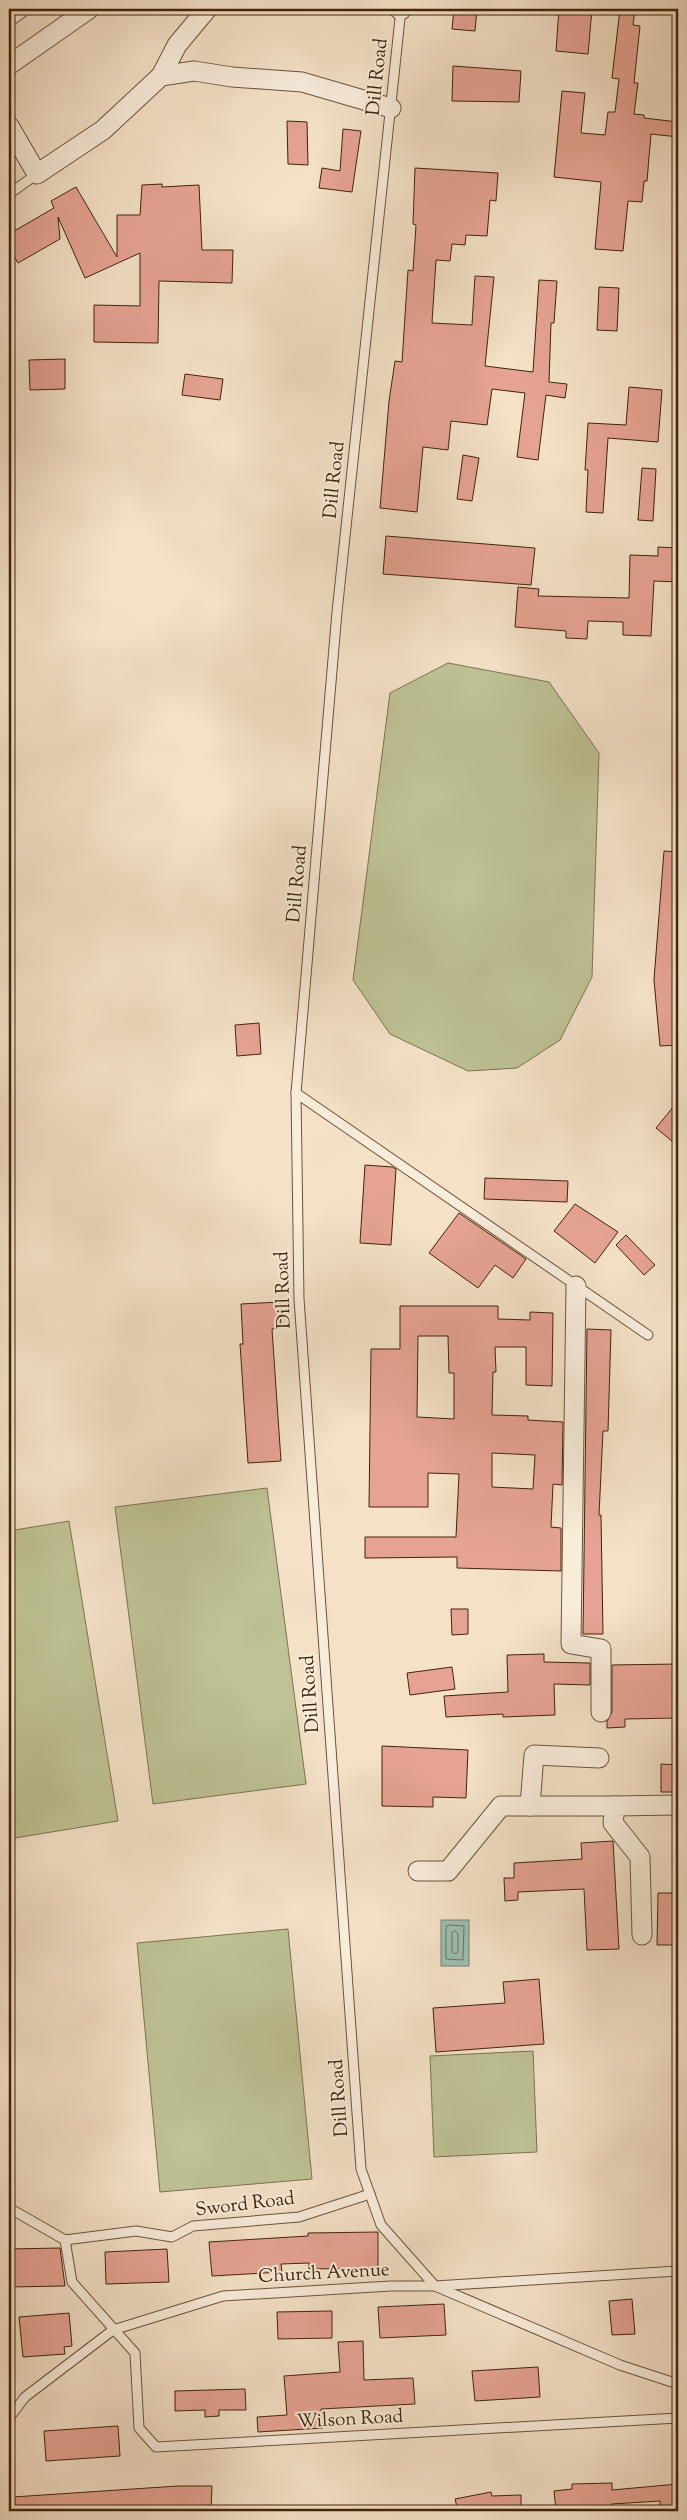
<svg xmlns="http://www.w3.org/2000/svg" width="687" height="2520" font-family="'Sorts Mill Goudy',serif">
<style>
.green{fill:#bec294;stroke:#7f734f}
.water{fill:#9cbeb4;stroke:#778070}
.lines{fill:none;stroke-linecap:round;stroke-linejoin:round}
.shore{stroke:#6e715f;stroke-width:1}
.building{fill:#e6a393;stroke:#40240a;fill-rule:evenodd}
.lane-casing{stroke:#6d533a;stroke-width:11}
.street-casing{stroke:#6d533a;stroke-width:21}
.lane{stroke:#f8ecdb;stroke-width:9}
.street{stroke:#f8ecdb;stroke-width:19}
.labels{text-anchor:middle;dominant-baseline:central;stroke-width:4;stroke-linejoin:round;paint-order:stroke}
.street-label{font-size:19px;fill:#40240a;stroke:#f8ecdb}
</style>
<rect width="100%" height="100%" fill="#f4e1c8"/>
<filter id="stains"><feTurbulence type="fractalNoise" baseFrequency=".004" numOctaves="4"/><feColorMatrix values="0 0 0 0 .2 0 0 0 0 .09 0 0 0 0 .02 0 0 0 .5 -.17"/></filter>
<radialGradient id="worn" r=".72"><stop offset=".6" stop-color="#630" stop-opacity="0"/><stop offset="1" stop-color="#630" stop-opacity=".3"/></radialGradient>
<g class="green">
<path d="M448,663L549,682L599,753L592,977L560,1040L517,1068L468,1071L390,1034L353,980L390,693Z"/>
<path d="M267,1488L306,1784L153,1804L115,1507Z"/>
<path d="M69,1521L118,1821L9,1839V1531Z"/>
<path d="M288,1929L312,2179L160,2192L137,1943Z"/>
<path d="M533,2051L537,2152L434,2157L430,2056Z"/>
</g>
<rect class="water" x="441" y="1920" width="28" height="46"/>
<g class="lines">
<g class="shore">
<path d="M449,1925L464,1926L463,1960L446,1959V1927Z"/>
<path d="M455,1931L458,1934V1952L456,1954L452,1952V1933Z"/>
</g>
</g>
<g class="building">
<path d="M454,9H477L475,31L452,29Z"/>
<path d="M559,9H592L588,54L556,51Z"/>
<path d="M620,9H635L633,25L640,26L634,83H638L634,114L644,115V118L678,122V137L651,134L647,181H644L642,202L628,201L623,251L595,249L601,182L554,177L562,91L585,93L581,133L605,135L608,112H615L619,79L612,78Z"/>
<path d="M453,66L521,71L519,102L452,101Z"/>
<path d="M287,121L307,122L308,165L288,164Z"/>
<path d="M343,129L361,131L352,192L319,188L322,168L340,171Z"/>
<path d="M415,168L498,173L496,201L490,200L487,236L466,235L465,245L452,244L450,261L436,260L432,323L472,325L475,276L494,277L485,366L533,372L539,280L557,281L554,323H551L549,382L567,384L565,398L546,395L538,460L517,457L525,393L492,389L487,425L451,421L448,450L423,447L417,512L380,508L389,401L395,361L402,362L408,270L413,271L416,225L413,224Z"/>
<path d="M162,184V187L199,185L202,250H233L232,283L159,281L158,343L94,342V305L140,306V253L85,278L58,217L60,239L18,263L9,248V234L54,208L51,201L76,187L117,257V215H140L142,185Z"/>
<path d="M599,287L619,288L617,331L597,330Z"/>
<path d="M65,359V389L30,390L29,360Z"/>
<path d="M185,374L223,379L220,400L182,395Z"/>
<path d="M629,387L662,390L658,442L608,438L603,513L586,512L588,470H585L588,423L626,425Z"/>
<path d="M463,455L479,458L472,501L457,499Z"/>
<path d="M642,468L656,469L653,521L638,520Z"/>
<path d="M386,536L535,548L531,585L383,574Z"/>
<path d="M658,547L678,548V582L654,581L651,636L623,635V622L588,621L587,639L566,638V631L515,627L518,587L539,589L538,596L629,598L630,555L658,556Z"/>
<path d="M664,851L678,852V1045L660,1046L654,980Z"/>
<path d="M259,1023L261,1054L237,1056L235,1025Z"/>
<path d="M678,1101V1146L656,1128Z"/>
<path d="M365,1165L392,1167L396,1169L391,1245L360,1243Z"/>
<path d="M485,1178L568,1181L567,1202L484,1199Z"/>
<path d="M575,1204L618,1232L595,1263L554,1231Z"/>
<path d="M459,1213L526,1259L513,1278L495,1265L478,1288L429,1253Z"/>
<path d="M626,1235L655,1265L644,1275L616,1245Z"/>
<path d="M280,1302L281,1328L272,1329L281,1461L248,1463L240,1344H243L241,1304Z"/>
<path d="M400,1306H498V1319L530,1320V1312L553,1313L552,1386L526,1385V1347H495L496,1372H493L492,1415L528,1416V1420L563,1422L562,1485L553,1484L551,1527L561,1528V1571L457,1568V1557L365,1558V1537H456L459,1474L428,1473V1507H369L371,1349H400ZM418,1336H448L449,1373H454V1419L417,1417ZM492,1453L535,1455L533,1489L492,1487Z"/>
<path d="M587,1329L611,1330L608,1431H603L599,1515H601L603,1634H583Z"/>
<path d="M451,1609H468V1634L452,1635Z"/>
<path d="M544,1654V1662L590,1663V1685L554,1684L555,1715L503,1717V1714L446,1717L444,1696L508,1692L507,1655Z"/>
<path d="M678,1664L677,1718L625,1719V1727L607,1728V1721L612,1712V1665Z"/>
<path d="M452,1667L455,1689L410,1695L407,1673Z"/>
<path d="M382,1746L468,1750L466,1798L433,1797V1807L382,1806Z"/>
<path d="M661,1764L678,1765V1792H661Z"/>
<path d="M613,1841L619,1949L587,1950L584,1889L518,1892V1900L505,1901L504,1878H514V1863L582,1859L581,1843Z"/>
<path d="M658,1893H678V1945H657Z"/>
<path d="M539,1979L544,2044L436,2052L433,2008L505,2003L503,1982Z"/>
<path d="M378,2232V2268L309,2269V2263L281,2264L282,2272L212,2276L209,2242L308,2236V2233Z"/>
<path d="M60,2248L65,2286L9,2287V2249Z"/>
<path d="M167,2249L169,2282L106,2284L105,2252Z"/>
<path d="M632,2299L635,2334L612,2335L609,2301Z"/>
<path d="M444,2304L446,2335L380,2338L378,2307Z"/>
<path d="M332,2311V2338L278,2339L277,2312Z"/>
<path d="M69,2313L72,2346L64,2347L65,2354L23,2357L19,2317Z"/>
<path d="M363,2341L364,2380L413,2378L415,2404L321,2409L323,2428L258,2432L257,2417L287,2415L284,2376L340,2372L338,2342Z"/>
<path d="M538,2367L540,2397L475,2401L472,2371Z"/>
<path d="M245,2389L246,2410H219V2416L205,2417V2410L175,2411V2391Z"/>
<path d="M118,2426L120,2456L46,2461L44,2431Z"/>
<path d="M612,2483V2490L678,2484V2508L660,2509V2501L612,2504L613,2511H556L554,2491L572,2489V2484Z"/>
<path d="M178,2486H212L211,2511H14L13,2497Z"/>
<path d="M491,2492L492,2496L521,2495V2511H458L455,2499Z"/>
</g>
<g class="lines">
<defs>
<g id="lane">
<path d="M401,9L337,612L296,1093L299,1299L361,2169L381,2225L435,2286L620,2365L678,2384"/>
<path d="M9,194L37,174"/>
<path d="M296,1093L648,1335"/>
<path d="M9,2208L65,2240"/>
<path d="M65,2240L72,2282L135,2353L139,2428L156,2447L678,2418"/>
<path d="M65,2240L136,2231L172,2237L193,2226L299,2217L370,2194"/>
<path d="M9,2418L25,2397L113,2330L223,2296L391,2286H435L678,2271"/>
</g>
<g id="street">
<path d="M399,9L401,10"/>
<path d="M9,16L19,9"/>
<path d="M9,65L89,9"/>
<path d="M161,76L177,45L207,9"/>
<path d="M9,126L37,174L103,130L161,76L194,71L232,77L302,82L391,108"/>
<path d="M576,1286L571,1644L601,1649V1712"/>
<path d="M530,1806L534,1755L599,1758"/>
<path d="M418,1871H448L501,1806H615"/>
<path d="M642,1935L640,1857L613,1823L615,1806L678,1805"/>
</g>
</defs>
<use href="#lane" class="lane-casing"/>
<use href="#street" class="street-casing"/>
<use href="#lane" class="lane"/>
<use href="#street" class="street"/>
</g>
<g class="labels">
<g class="street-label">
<text transform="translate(378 77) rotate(-84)">Dill Road</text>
<text transform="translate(335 480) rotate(-84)">Dill Road</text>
<text transform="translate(298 884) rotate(-85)">Dill Road</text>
<text transform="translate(284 1290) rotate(-92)">Dill Road</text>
<text transform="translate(311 1694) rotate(-94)">Dill Road</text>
<text transform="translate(340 2098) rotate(-94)">Dill Road</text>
<text transform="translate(245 2205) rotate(-7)">Sword Road</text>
<text transform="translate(324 2274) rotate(-3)">Church Avenue</text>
<text transform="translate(350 2420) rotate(-3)">Wilson Road</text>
</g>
</g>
<rect width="687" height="2520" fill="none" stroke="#f4e1c8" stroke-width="30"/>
<rect x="10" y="10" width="667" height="2500" fill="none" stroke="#40240a" stroke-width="2.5"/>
<rect x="15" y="15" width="657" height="2490" fill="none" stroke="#40240a"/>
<rect width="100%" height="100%" filter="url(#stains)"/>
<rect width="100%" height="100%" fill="url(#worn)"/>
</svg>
